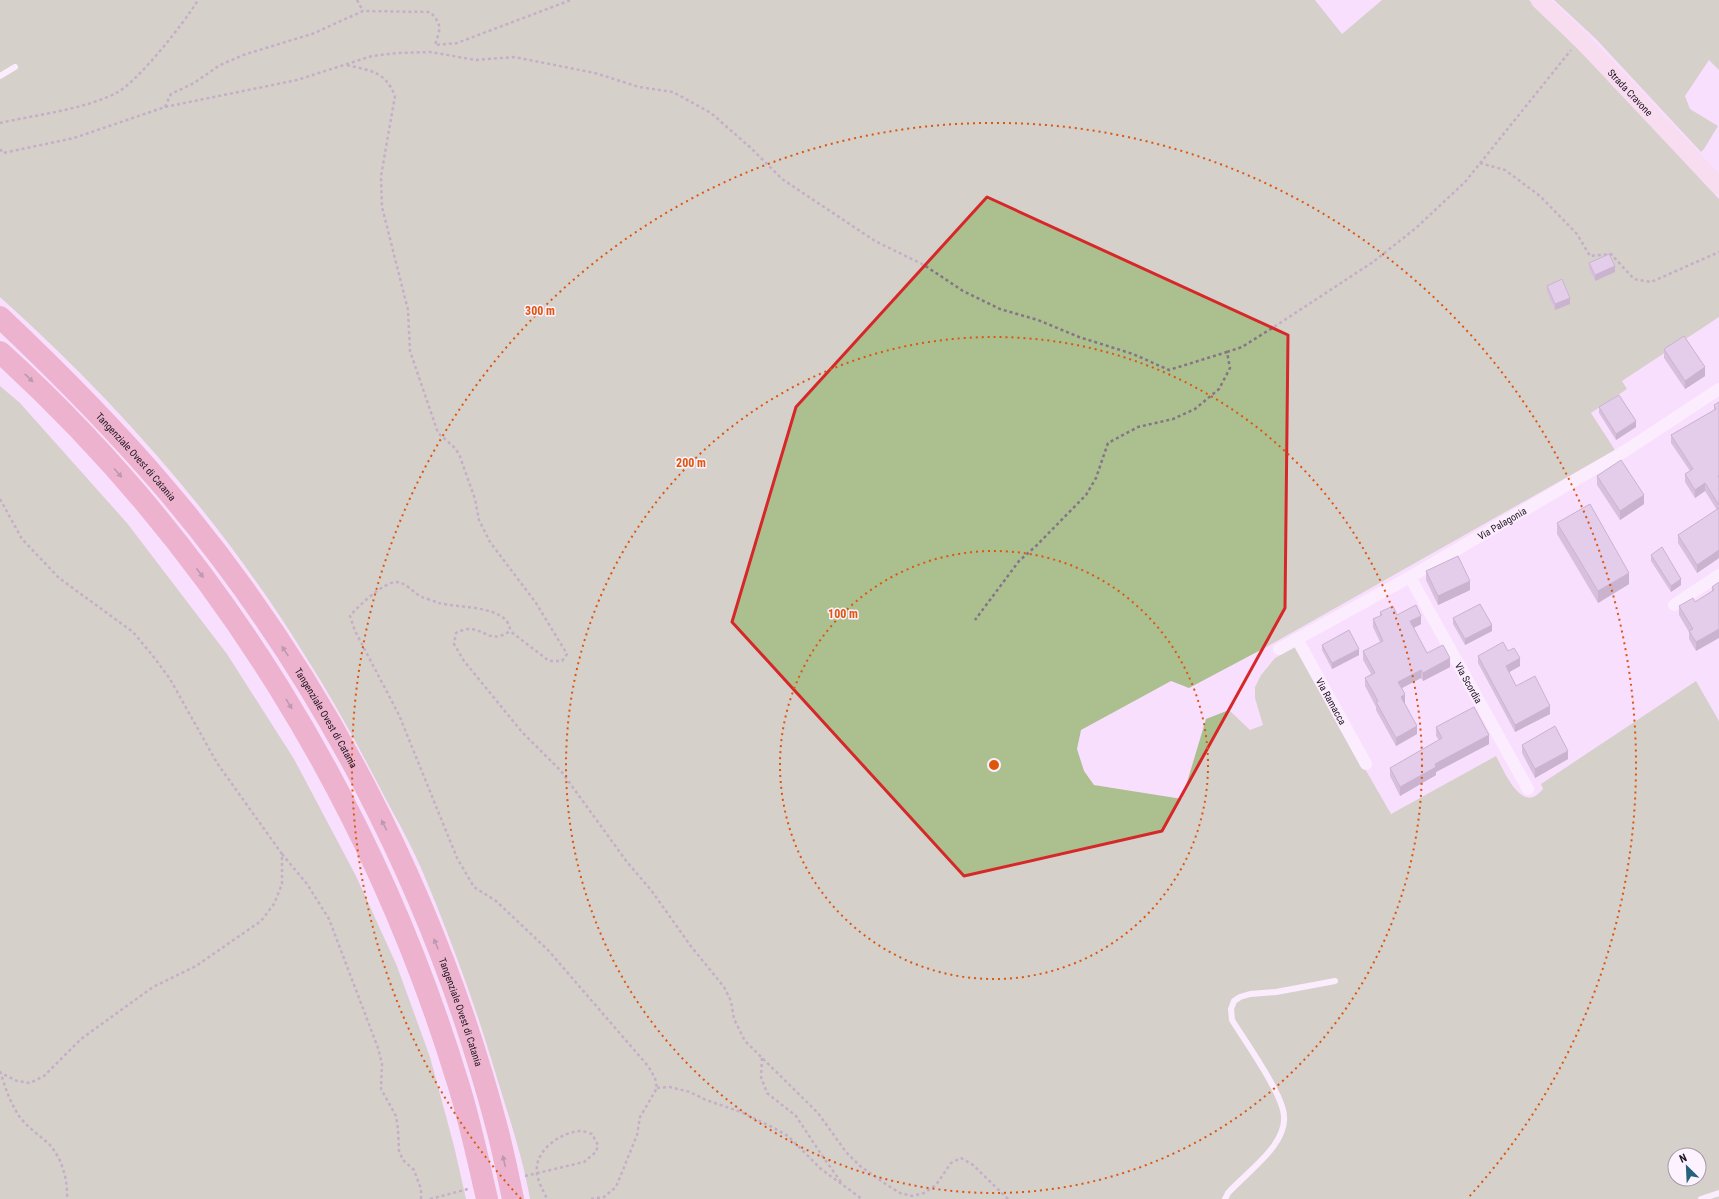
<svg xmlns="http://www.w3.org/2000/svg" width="1719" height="1199" font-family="'Roboto Condensed',sans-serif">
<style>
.green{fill:#acbf8f;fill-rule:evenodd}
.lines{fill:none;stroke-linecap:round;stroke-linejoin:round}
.path{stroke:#857488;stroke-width:2.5;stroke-dasharray:3 3;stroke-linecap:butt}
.lane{stroke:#fff;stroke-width:6}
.street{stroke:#fff;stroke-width:12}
.secondary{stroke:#f5d9df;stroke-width:17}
.highway{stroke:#de7f95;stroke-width:22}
.wall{fill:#af9cb7}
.shaded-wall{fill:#8e7f95}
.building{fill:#cbb5d5;stroke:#8e7f95}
.oneway{fill:#744454}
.marked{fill:none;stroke:#d62828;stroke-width:3;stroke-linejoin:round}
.ring{fill:none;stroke:#de560d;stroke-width:2;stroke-dasharray:2 4}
.labels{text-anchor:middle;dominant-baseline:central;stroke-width:3;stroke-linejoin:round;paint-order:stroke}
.street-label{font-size:10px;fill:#1e141f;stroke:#fdf2ff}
.centre{fill:#de560d;stroke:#fdf2ff;stroke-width:2}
.ring-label{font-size:12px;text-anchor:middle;font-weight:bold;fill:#de560d;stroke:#fdf2ff;stroke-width:3;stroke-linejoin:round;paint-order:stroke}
</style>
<rect width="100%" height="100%" fill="#f9dffe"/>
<g class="green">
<path d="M0,0H1315L1342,34L1382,0H1529L1587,58L1719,199V317L1622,381L1627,389L1591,413L1615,450L1270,645L1189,688L1171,681L1081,730L1077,749L1084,771L1094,785L1182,799L1206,719L1229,710L1250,730L1263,725L1255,698V687L1261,675L1275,658L1295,647L1391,814L1496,756C1502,767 1517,803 1533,797C1537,796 1540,792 1543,789L1541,784L1696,681L1719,721V1199H530C522,1153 506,1109 493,1065C477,1011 457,957 436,904C429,888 423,871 415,855C404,831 390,808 378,784C355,740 331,696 304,654C222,521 116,401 0,297ZM1675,1155H1699V1179H1675Z"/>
<path d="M1554,0H1719V70L1709,60L1685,96L1690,109L1718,126L1704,149L1701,152L1596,39Z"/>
<path d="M0,386L20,403L127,523L227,654L294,759L356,876L397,966L430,1057L454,1146L466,1199H0Z"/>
</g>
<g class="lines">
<g class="path">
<path d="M357,0L363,11"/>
<path d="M347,65C371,71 385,71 395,96L381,176L382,207L408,310L410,351L438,433L453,446L459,454L475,499L479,520L490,542L536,603L567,654L562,661H549L510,631"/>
<path d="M165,107L171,94L194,83L220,65L246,54L312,34L363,11L430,12C443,25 440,29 435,45L457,43L571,0"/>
<path d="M0,123C35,115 87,109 118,92C139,80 185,22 198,0"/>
<path d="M0,149L3,153L74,138L165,107L297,80L372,56L397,53L430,52L476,60L514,57L595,73L639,87L673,92L711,113L752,149L782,179L875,241L924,265L963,291L1000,309L1038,320L1079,337L1133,354L1169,370L1227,352L1230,368L1219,389L1195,409L1173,419L1138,427L1108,443L1096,478L1086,495L1036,546L1019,561L975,620"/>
<path d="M1480,163L1505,170L1540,196L1577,234L1590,256L1611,254L1634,279L1651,282L1719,252"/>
<path d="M1227,352L1242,347L1277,325L1373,262L1416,228L1465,182L1571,50"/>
<path d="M0,499L22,539L59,578L133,632L153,656L170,679L217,763L282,854V884L274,904L261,921L196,966L153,987L81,1039L44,1076L30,1083L17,1081L1,1073"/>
<path d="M282,854L307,884L329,919L378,1048L382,1064L381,1089L396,1116L398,1129L399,1151L403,1160L414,1170L421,1189V1199"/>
<path d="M762,1058L761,1077L767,1093L796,1116L823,1157L841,1182"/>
<path d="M0,1071C5,1087 10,1102 19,1116C27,1127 39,1135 49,1144C62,1158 68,1180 67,1199"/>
<path d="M657,1088L670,1087L690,1092L706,1100L741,1112L774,1128L788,1136L821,1169L862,1199"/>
<path d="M525,1176L584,1162L596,1152L598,1145L592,1134C589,1133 584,1131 580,1131C562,1132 539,1148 537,1166C535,1177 543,1190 547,1199"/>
<path d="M430,1199L468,1189"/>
<path d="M591,1199L604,1197L616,1187L637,1135L640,1117L657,1088L655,1078L648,1066L548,950L496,901L474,887L457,858L399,715L355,631L350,616C358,606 384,582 396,582C406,582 413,593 422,597C427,599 434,601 439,603C457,608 510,605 510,631C486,648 482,619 456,633L454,644L464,661L522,732L561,771L627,862L651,890L690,945L724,987L731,1001L734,1019L745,1041L818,1113L846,1152L860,1166L884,1183L900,1193L912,1196L924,1193L936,1185L951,1163L961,1158L973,1165L1008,1199"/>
</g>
<g class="lane">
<path d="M0,76L15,67"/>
<path d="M1225,1199L1228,1193C1242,1178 1260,1164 1273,1147C1279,1139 1285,1127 1284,1116C1283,1094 1245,1041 1232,1020L1231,1009L1234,1001L1240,997L1250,994L1276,992L1335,981"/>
<path d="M1701,1199L1719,1193"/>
</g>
<g class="street">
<path id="s1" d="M1410,577L1528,789"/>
<path d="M1674,605L1719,575"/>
<path id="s2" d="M1297,639L1366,764"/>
<path id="s3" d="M1279,649L1410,577L1625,451L1719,389"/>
</g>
<path class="secondary" id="s4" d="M1539,0L1580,39L1719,186"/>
<g class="highway">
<path id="s5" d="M0,317C57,371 112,426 163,486C320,669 436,895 497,1128C503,1151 508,1175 513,1199"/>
<path d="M0,352C216,548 373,804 458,1083C470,1121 478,1160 487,1199"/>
</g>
</g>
<g class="wall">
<path d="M1589,263L1615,272L1595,281L1589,269Z"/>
<path d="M1547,286L1570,304L1555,310L1547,292Z"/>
<path d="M1664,349L1705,376L1685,389L1664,358Z"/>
<path d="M1719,402V558L1697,573L1678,543V535L1717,510L1705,491L1695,498L1685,482V474L1690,471L1671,443V435L1714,410V405Z"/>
<path d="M1599,407L1636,427L1616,440L1599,413Z"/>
<path d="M1597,476L1644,504L1620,520L1597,485Z"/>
<path d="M1557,523L1629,584L1598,603L1557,534Z"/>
<path d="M1651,555L1681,585L1671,592L1651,561Z"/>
<path d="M1426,571L1470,590L1438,605L1426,580Z"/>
<path d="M1719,582L1696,651L1689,639V632L1679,615V606L1695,602L1712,591V587Z"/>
<path d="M1380,612L1397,615L1421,624L1413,628L1427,653L1450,667L1423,681L1421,678L1402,688L1405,703H1404L1417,734L1396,746L1376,710V707L1365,686V678L1371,674L1363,660V651L1380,642L1373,627V619L1380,616Z"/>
<path d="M1453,618L1492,631L1465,645L1453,624Z"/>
<path d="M1322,645L1359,655L1332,669L1322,650Z"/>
<path d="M1508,651L1520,666L1509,672L1516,686L1550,714L1515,732L1478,663V656Z"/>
<path d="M1436,727L1489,744L1436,772V775L1400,796L1390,776V768L1439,740L1436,736Z"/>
<path d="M1522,745L1568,759L1535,778L1522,753Z"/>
</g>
<g class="shaded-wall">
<path d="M1615,266V272L1595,281V275Z"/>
<path d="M1570,298V304L1555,310V304Z"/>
<path d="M1705,367V376L1685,389V381Z"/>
<path d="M1636,421V427L1616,440V434Z"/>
<path d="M1705,483V491L1695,498V490Z"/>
<path d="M1644,495V504L1620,520V511Z"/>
<path d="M1719,550V558L1697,573V565Z"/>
<path d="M1629,573V584L1598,603V591Z"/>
<path d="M1681,579V585L1671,592V586Z"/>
<path d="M1470,581V590L1438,605V596Z"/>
<path d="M1421,616V624L1410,630V621Z"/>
<path d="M1492,625V631L1465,645V639Z"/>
<path d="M1719,629V638L1696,651V642Z"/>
<path d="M1359,649V655L1332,669V663Z"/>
<path d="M1450,658V667L1423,681V673Z"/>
<path d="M1520,658V666L1506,674V666Z"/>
<path d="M1421,670V678L1398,690V682Z"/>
<path d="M1405,694V703L1401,705V697Z"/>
<path d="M1550,706V714L1515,732V725Z"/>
<path d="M1417,726V734L1396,746V738Z"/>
<path d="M1489,735V744L1436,772V775L1400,796V787L1435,764Z"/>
<path d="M1568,751V759L1535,778V769Z"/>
</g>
<g class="building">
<path d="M1609,254L1615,266L1595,275L1589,263Z"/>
<path d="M1562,279L1570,298L1555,304L1547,286Z"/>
<path d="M1684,336L1705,367L1685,381L1664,349Z"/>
<path d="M1619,395L1636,421L1616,434L1599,407Z"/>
<path d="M1719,402V475L1718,476L1719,478V505L1705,483L1695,490L1685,474L1693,469L1671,435L1716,409L1714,405Z"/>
<path d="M1621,460L1644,495L1620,511L1597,476Z"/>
<path d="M1590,504L1629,573L1598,591L1557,523Z"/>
<path d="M1719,508V550L1697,565L1678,535Z"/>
<path d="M1662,547L1681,579L1671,586L1651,555Z"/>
<path d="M1458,556L1470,581L1438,596L1426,571Z"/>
<path d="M1719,582V629L1696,642L1689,631L1693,629L1679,606L1693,598L1695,602L1714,590L1712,587Z"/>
<path d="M1480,604L1492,625L1465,639L1453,618Z"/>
<path d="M1416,605L1421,616L1410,621L1427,653L1443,645L1450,658L1423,673L1421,670L1398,682L1405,694L1401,697L1417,726L1396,738L1376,702L1378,701L1365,678L1375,673L1363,651L1383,641L1373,619L1382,615L1380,612L1393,606L1397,615Z"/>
<path d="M1349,630L1359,649L1332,663L1322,645Z"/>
<path d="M1503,642L1508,651L1514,648L1520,658L1506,666L1516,686L1535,676L1550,706L1515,725L1478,656Z"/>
<path d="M1474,707L1489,735L1435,764L1436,767L1400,787L1390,768L1442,738L1436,727Z"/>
<path d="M1555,726L1568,751L1535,769L1522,745Z"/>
</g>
<defs><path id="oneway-solid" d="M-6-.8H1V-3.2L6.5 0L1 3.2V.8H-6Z"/></defs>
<g class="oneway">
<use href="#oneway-solid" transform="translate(29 378) rotate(44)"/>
<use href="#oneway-solid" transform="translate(118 473) rotate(49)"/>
<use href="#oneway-solid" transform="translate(200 573) rotate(53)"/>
<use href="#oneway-solid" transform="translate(285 651) rotate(-123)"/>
<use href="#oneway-solid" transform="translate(289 704) rotate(59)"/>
<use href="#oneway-solid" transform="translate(384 825) rotate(-117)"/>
<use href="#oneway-solid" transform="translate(436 944) rotate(-112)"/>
<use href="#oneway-solid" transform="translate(504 1161) rotate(-103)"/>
</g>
<path d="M0 0H1719V1199H0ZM987,197L1288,335L1285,608L1162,831L964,876L732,622L796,407Z" fill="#f9dffe" fill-opacity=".55" fill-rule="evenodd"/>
<path class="marked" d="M987,197L1288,335L1285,608L1162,831L964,876L732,622L796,407Z"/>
<g class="ring">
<circle cx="994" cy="765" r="214"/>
<circle cx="994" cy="765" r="428"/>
<path d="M521 1199A642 642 0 1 1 1467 1199"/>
</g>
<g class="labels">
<g class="street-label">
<text stroke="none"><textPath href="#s4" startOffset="130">Strada Cravone</textPath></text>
<text stroke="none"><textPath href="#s5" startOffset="195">Tangenziale Ovest di Catania</textPath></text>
<text stroke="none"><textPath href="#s3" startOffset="256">Via Palagonia</textPath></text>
<text stroke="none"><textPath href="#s1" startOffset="121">Via Scordia</textPath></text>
<text stroke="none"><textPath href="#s2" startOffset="71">Via Ramacca</textPath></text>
<text stroke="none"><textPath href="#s5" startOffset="519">Tangenziale Ovest di Catania</textPath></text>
<text stroke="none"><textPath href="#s5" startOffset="843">Tangenziale Ovest di Catania</textPath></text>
</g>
</g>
<circle cx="994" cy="765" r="6" class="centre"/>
<g class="ring-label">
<text x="540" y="315">300 m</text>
<text x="691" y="467">200 m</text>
<text x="843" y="618">100 m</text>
</g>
<g transform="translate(1687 1167) rotate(336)"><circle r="19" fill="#fdf2ff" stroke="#a499a5"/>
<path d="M0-3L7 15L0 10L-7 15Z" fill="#246379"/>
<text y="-6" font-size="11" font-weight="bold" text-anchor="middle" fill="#1e141f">N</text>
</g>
</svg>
